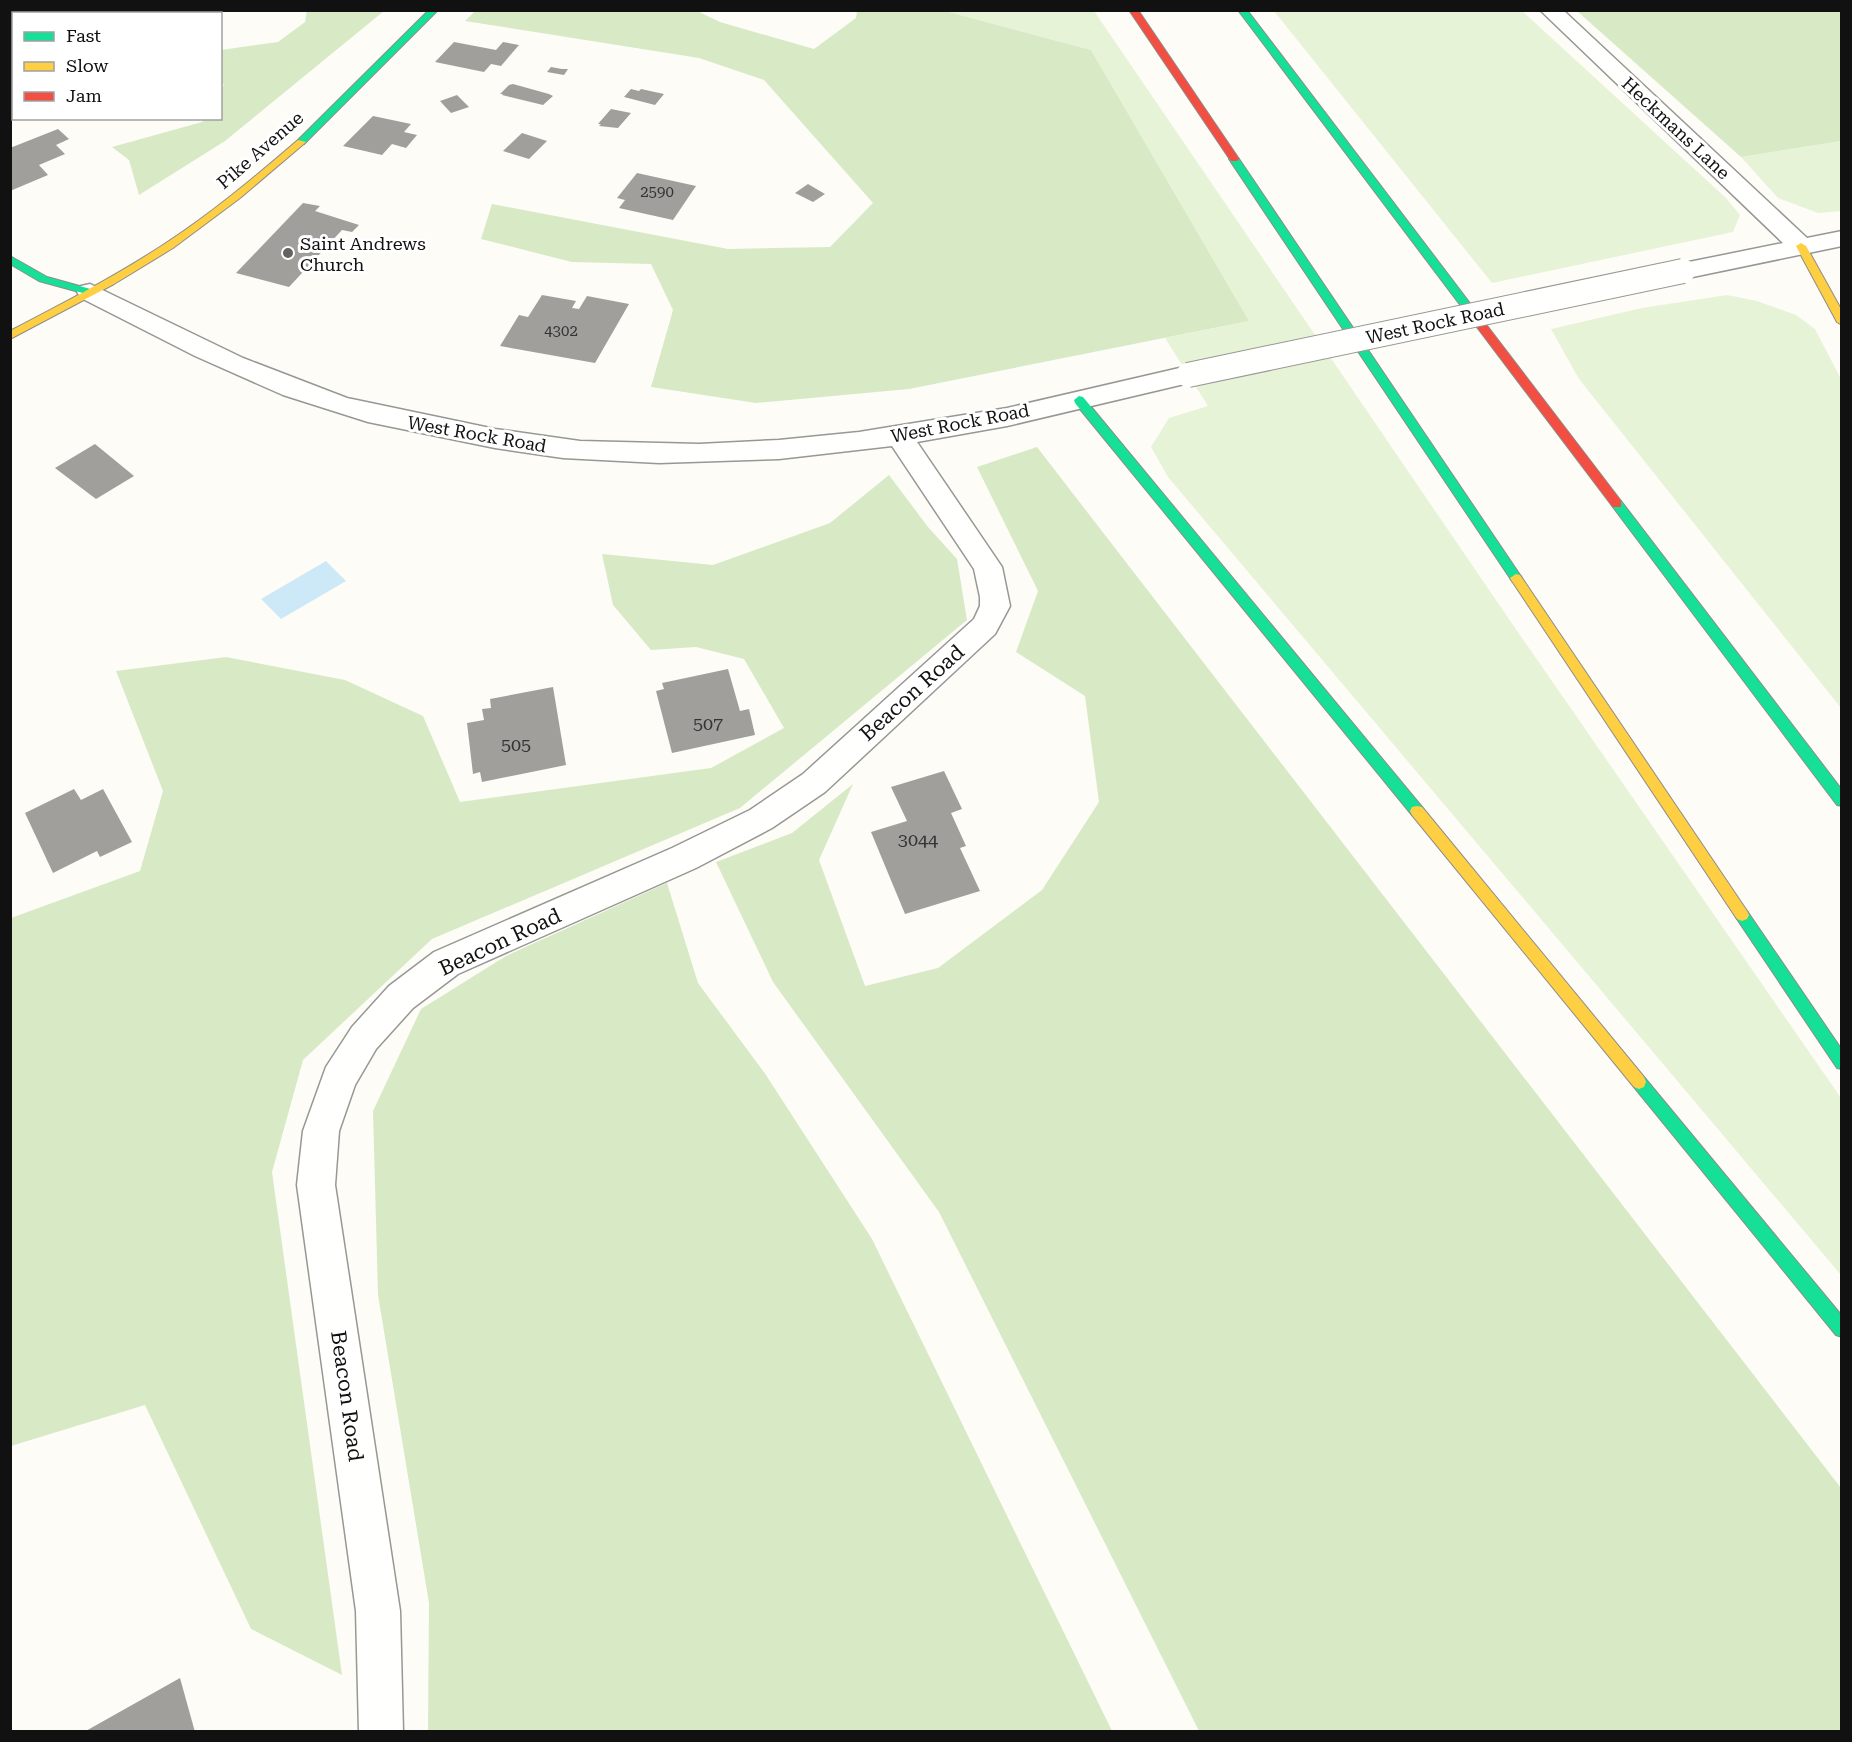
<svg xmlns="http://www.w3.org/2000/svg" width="1852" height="1742" font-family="'Roboto Serif',serif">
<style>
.green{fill:#e7f3d7}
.forest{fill:#d8eac5}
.water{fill:#cde8f7}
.building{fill:#a19f9c}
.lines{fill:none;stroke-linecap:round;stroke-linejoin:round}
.street-casing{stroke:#979795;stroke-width:3}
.fast-casing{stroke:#8e8d8b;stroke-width:2}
.slow-casing{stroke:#8e8d8b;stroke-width:2}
.jam-casing{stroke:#8e8d8b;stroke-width:2}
.street{fill:#fffffe;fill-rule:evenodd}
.fast{fill:#16e098;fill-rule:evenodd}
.slow{fill:#ffcf43;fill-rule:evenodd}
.jam{fill:#f24e42;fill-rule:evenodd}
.street-bridge-casing{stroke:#979795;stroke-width:26;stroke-linecap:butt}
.street-bridge{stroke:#fffffe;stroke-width:24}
.poi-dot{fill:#646362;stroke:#fff;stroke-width:2}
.labels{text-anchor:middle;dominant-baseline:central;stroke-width:6;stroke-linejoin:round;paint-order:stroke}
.far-number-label{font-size:15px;fill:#353434}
.far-street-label{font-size:18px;fill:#111;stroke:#fff}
.far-poi-label{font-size:18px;fill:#111;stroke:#fff;text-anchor:start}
.number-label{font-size:18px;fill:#353434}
.street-label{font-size:21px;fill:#111;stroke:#fff}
</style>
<rect width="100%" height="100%" fill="#fdfcf7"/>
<g class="green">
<path d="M945,11H1094L1513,625L1841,1098V1275L1168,477L1151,447L1169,418L1208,406L1165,338L1249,321L1091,50Z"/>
<path d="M1274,11H1522L1726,198L1740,215L1733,232L1492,283Z"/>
<path d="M1841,141V211L1818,213L1778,198L1741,157Z"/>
<path d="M1727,295L1757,301L1796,315L1815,329L1841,379V708L1579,379L1551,329L1642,308Z"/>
</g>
<g class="forest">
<path d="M476,10L697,11L720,22L814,49L856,18L857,11H945L1091,50L1249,321L909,389L756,403L651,387L673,310L651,264L572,262L481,239L492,204L728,249L830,247L873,203L764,80L699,58L465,21Z"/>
<path d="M307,11H384L225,141L139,195L129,160L112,147L202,122L204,119L220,118L221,91L224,84H221V50L278,42L305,22Z"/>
<path d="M1577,11H1841V141L1741,157Z"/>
<path d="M1037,447L1841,1488V1731H1199L939,1212L773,982L716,862L792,833L853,784L819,860L865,986L938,968L1042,890L1099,802L1085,696L1016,652L1038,591L977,467Z"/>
<path d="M889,475L928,527L957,559L967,620L740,808L432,939L303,1060L272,1172L342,1675L251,1629L145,1405L11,1446V918L140,871L163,791L116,671L226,657L345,680L423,716L460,802L711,768L784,728L744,659L696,647L651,650L613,605L602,554L713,565L830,523Z"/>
<path d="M667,883L698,983L766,1075L872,1239L1112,1731H428L429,1603L378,1295L373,1111L421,1009L506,956Z"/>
</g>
<path class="water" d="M326,561L346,581L281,619L261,599Z"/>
<g class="building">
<path d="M128,10H186L187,11L178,14H129Z"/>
<path d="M454,42L496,50L503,42L519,45L501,66L491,64L484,72L435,62Z"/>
<path d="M551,67L562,69H568L564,75L547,72Z"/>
<path d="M513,84L549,94L553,96L543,105L502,95L503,94H500L509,85Z"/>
<path d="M631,89L639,91L641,89L664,94L655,105L624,97Z"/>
<path d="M457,95L469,107L451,113L440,101Z"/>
<path d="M611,109L631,113L618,128L599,126L601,124H598Z"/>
<path d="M373,116L411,124L404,132L417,135L406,148L392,144L382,155L343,146Z"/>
<path d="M58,129L69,139L56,145L65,154L39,165L48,175L10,191V148Z"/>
<path d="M522,133L547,141L529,159L503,151Z"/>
<path d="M637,173L696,186L673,220L619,208L625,200L617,198Z"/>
<path d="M808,184L825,194L813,202L795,193Z"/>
<path d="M303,203L320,206L315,211L359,225L352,232L342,230L289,287L236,273Z"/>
<path d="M542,295L576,301L572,308L579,309L587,296L629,304L595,363L500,346L519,315L528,317Z"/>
<path d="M95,444L134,476L96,499L55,468Z"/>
<path d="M728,669L740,711L749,709L755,735L672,753L656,691L664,689L662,683Z"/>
<path d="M553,687L566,765L482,782L480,772L473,774L467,723L484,720L482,709L491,708L490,699Z"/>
<path d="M944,771L962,809L951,813L966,846L960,848L980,891L905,914L871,832L907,821L891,787Z"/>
<path d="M74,789L81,800L103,789L132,842L100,857L97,851L53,873L25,813Z"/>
<path d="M180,1678L195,1732H84Z"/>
</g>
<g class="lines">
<defs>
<g id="street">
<path d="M1540,10H1563L1807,238L1842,231V246L1683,279L1674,277L1671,271L1674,265L1783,243Z"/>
<path d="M90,284L243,358L347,398L495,429L580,441L699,444L779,440L859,432L1007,408L1188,366L1197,369L1201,375L1197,381L1007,426L917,442L1002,567L1010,606L995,634L825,792L772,828L696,868L458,974L413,1008L376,1049L355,1085L339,1131L335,1185L400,1611L403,1732H359L356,1611L297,1185L303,1131L326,1067L352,1027L389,986L434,952L672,848L750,810L803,774L974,619L980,606V597L974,569L892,446L779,459L659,463L563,458L495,448L368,422L283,395L195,356L81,298L77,292L81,286Z"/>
</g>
<g id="fast">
<path d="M429,10H438L304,144H298V140Z"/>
<path d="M1238,10H1247L1472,306V310H1464Z"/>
<path d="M1231,157L1239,159L1520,575L1522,578L1520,581H1512L1229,159Z"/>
<path d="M10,256L47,277L94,290L95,292L90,295L39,281L10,264Z"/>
<path d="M1079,396L1083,397L1422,807L1424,811L1422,815H1412L1075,403L1074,400Z"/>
<path d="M1617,500L1621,501L1842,790V806L1837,805L1613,507L1611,504Z"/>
<path d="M1742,909L1747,911L1842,1050V1069L1837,1068L1737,919L1735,915L1737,911Z"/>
<path d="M1639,1075L1644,1077L1842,1316V1337L1836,1335L1634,1087L1632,1082L1634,1077Z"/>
</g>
<g id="slow">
<path d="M298,140L306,142L240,198L173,248L114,284L10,339V331C62,304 114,277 163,245C211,214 255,177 298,140Z"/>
<path d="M1801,243L1806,246L1842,311V325L1837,322L1796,246Z"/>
<path d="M1516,574L1520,575L1747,911L1749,915L1747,919L1742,921L1737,919L1512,581L1510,578Z"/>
<path d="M1417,806L1422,807L1644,1077L1646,1082L1644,1087L1639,1089L1634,1087L1412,815L1410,811L1412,807Z"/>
</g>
<g id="jam">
<path d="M1129,10H1138L1239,159L1237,161H1231Z"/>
<path d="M1468,305L1472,306L1621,501V507H1613L1464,310V306Z"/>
</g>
</defs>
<use href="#street" class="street-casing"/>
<use href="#fast" class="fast-casing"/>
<use href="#slow" class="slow-casing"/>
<use href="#jam" class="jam-casing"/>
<use href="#street" class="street"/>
<use href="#fast" class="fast"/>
<use href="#slow" class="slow"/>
<use href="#jam" class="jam"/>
<defs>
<path id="street-bridge" d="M1188,375L1683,271"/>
</defs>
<use href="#street-bridge" class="street-bridge-casing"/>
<use href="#street-bridge" class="street-bridge"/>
</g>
<circle class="poi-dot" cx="288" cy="253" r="6"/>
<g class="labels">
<g class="far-number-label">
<text x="657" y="192">2590</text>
<text x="561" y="331">4302</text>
</g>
<g class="far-street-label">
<text transform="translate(1676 128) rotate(43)">Heckmans Lane</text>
<text transform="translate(260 150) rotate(-41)">Pike Avenue</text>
<text transform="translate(1435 323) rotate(-12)">West Rock Road</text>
<text transform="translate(960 423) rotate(-11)">West Rock Road</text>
<text transform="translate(477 434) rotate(10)">West Rock Road</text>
</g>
<g class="far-poi-label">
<text x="300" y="243">Saint Andrews<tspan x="300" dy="21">Church</tspan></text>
</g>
<g class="number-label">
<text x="708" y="723">507</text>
<text x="516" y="744">505</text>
<text x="918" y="839">3044</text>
</g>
<g class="street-label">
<text transform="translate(912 693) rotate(-42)">Beacon Road</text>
<text transform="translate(500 942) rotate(-25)">Beacon Road</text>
<text transform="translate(347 1396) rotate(82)">Beacon Road</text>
</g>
</g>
<rect width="1852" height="1742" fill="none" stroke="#111111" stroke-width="24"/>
<rect x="12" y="12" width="210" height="108" fill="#ffffff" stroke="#a0a0a0" stroke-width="1.5"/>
<rect x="24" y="32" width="30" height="9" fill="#16e098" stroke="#a0a0a0" stroke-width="1.5"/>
<text x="66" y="42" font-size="18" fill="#111111">Fast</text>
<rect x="24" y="62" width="30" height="9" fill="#ffcf43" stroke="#a0a0a0" stroke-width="1.5"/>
<text x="66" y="72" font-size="18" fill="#111111">Slow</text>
<rect x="24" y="92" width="30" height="9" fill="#f24e42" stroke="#a0a0a0" stroke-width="1.5"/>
<text x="66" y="102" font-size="18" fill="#111111">Jam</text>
</svg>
